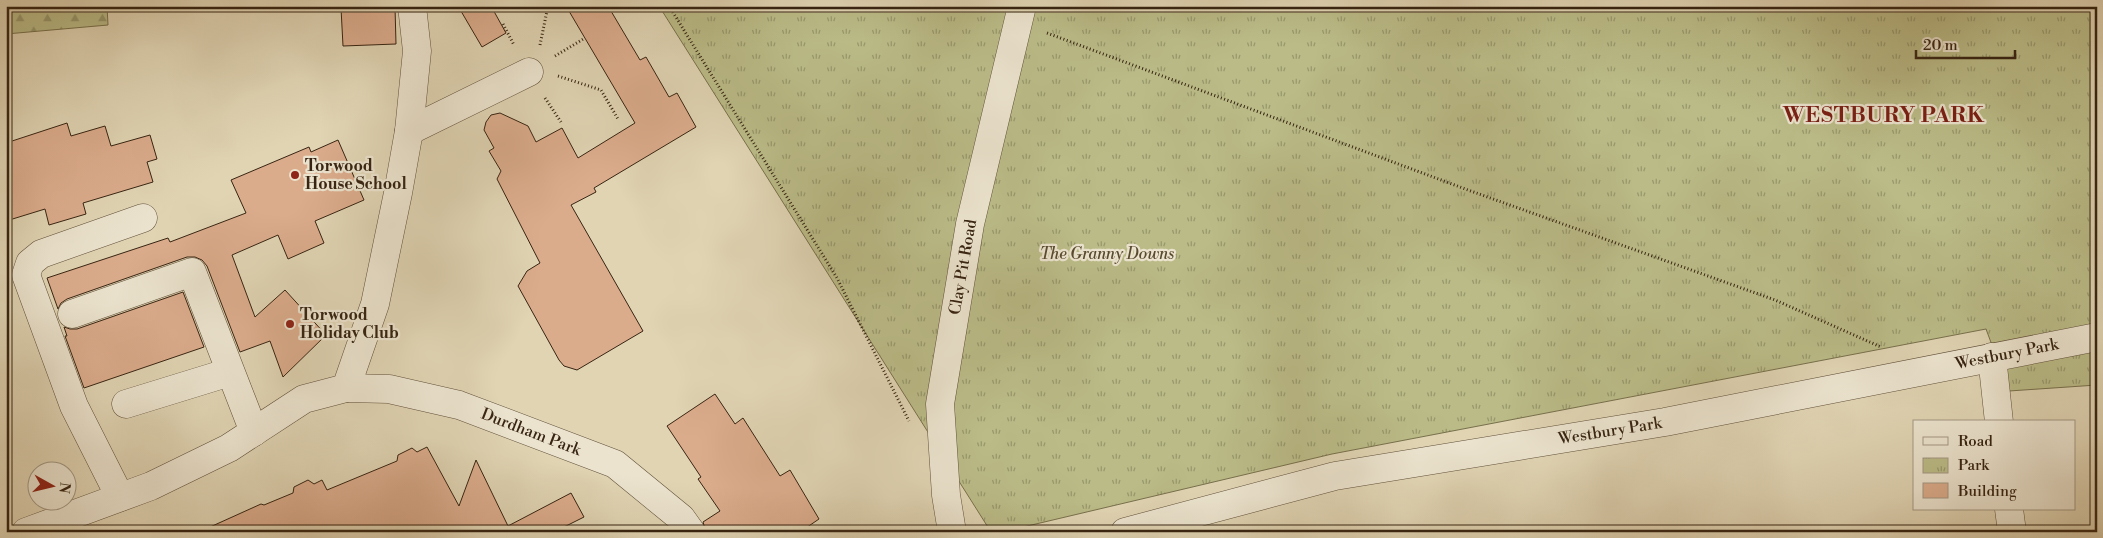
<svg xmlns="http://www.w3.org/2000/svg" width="2103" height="538" font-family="'Libre Bodoni',serif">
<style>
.forest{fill:url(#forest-firs);stroke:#78704c}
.park{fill:url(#park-tufts);stroke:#78704c}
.building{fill:#dbac8c;stroke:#372412}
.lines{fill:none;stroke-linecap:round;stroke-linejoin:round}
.minor-casing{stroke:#61503a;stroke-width:29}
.path{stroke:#372412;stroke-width:3;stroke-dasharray:1 2.5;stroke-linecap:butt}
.minor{stroke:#ebe3ce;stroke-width:28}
.poi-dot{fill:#8f2418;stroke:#ebe3ce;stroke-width:2}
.labels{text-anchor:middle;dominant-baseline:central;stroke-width:4.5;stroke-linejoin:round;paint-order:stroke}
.poi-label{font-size:16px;font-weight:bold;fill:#372412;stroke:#ebe3ce;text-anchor:start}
.park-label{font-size:16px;font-style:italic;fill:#584a2f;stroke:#ebe3ce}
.street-label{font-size:16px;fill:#372412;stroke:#ebe3ce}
.district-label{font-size:21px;font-weight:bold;letter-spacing:1px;fill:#7a1f14;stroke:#ebe3ce}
</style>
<defs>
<pattern id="forest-firs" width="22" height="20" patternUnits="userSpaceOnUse" patternTransform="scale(1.25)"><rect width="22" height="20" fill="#babb87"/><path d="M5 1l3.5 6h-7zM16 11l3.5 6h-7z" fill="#98986d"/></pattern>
<pattern id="park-tufts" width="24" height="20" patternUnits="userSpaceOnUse" patternTransform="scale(1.25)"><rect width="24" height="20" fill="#babb87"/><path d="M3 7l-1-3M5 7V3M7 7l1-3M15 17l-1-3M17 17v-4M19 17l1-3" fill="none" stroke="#98986d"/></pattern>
</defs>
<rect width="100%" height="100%" fill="#e0d4b3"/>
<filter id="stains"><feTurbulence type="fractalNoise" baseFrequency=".004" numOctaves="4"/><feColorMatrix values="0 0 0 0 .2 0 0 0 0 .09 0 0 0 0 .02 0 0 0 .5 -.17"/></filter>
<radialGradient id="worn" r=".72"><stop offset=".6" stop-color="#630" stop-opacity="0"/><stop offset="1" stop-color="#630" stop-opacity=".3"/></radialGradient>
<path class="forest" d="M6,6H107L108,25L6,34Z"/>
<path class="park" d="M659,6H2097V385L2009,391L1986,329L1332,454L1002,532H991Z"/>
<g class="building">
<path d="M458,6H491L506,33L482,47Z"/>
<path d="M566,6H608L640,60L646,57L669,97L677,93L696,127L594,188L596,192L571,205L643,331L577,370L564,366L559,360L518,286L527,271L540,263L497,179L501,171L489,151L494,148L484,130L486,122L491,115L500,113L528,126L536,142L562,128L578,158L635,123Z"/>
<path d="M395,7L396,44L343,46L341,8Z"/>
<path d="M67,123L71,136L105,126L111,146L150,135L157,159L147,162L153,182L83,203L86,214L49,225L45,209L6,221V143Z"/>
<path d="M338,140L364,200L315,221L324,243L288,259L278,235L232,255L255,317L285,290L326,335L283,377L270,341L240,352L207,266L202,260L195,257H187L67,299L61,303L58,309L47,278L168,238L170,242L246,213L231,180L309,147L311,152Z"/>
<path d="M183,292L204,347L84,388L65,336H67L64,327L70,329H77Z"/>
<path d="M715,394L735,424L743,418L780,476L790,470L819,519L800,532H706L703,522L720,511L698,479L701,477L667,426Z"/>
<path d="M427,447L459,506L476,460L508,526L571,493L584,517L554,532H199L261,504L264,505L293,493L294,487L308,480L314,484L322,480L327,490L397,461L398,455L412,448L417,452Z"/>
</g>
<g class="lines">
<defs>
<g id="minor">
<path d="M409,131L529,72"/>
<path d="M72,314L192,272L254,432"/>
<path d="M1992,357L1999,422"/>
<path d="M346,388L389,389L459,405L615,464L681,518L691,532"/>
<path d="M126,404L230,372"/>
<path d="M120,497L74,406L26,275L30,263L41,254L143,218"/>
<path d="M2009,509L2012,532"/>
<path d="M26,532L151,486L229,448L304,399L346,388L375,304L398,193L409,131L417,51L412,6"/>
<path d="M952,532L946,495L940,404L970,224L1022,6"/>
<path d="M1125,532L1335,476L1665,422L2097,337"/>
</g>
</defs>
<use href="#minor" class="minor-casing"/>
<g class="path">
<path d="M669,6L837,278L909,421"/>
<path d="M978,6L990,11"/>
<path d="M503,24L514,45"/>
<path d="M1047,33L1468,190L1775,300L1881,347"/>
<path d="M540,45L548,6"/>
<path d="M555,56L585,38"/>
<path d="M558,76L601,90L618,119"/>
<path d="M545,98L561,122"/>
</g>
<use href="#minor" class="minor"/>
</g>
<g class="poi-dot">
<circle cx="295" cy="175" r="5"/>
<circle cx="290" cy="324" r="5"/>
</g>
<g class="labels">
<g class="poi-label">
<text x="305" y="166">Torwood<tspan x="305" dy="18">House School</tspan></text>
<text x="300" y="315">Torwood<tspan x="300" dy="18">Holiday Club</tspan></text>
</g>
<g class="park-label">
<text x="1107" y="254">The Granny Downs</text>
</g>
<g class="street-label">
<text transform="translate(963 267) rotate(-80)">Clay Pit Road</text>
<text transform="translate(2007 354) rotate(-11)">Westbury Park</text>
<text transform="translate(1610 431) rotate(-9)">Westbury Park</text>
<text transform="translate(531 432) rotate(21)">Durdham Park</text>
</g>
<g class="district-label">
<text x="1884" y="116">WESTBURY PARK</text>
</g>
</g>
<rect width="2103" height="538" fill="none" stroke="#e0d4b3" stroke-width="25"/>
<rect x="8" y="8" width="2088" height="523" fill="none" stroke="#372412" stroke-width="2.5"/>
<rect x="12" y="12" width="2078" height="513" fill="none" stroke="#372412"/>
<rect x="1913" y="420" width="162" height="90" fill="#ebe3ce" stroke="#a39783"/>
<rect x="1923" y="437" width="25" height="8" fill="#ebe3ce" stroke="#a39783"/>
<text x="1958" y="446" font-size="15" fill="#372412">Road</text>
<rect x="1923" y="458" width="25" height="15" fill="url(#park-tufts)" stroke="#a39783"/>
<text x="1958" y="470" font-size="15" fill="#372412">Park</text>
<rect x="1923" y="483" width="25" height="15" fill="#dbac8c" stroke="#a39783"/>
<text x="1958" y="496" font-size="15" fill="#372412">Building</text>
<g transform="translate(52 486) rotate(98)"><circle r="24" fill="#ebe3ce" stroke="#a39783"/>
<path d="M0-4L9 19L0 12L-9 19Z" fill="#8f2418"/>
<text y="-8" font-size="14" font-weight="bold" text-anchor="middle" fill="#372412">N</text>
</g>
<path d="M1916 50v8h99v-8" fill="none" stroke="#372412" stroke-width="2.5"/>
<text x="1923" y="50" font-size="15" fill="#372412" stroke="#ebe3ce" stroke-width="4" paint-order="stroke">20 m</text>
<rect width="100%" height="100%" filter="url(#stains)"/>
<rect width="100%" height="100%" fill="url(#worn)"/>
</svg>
